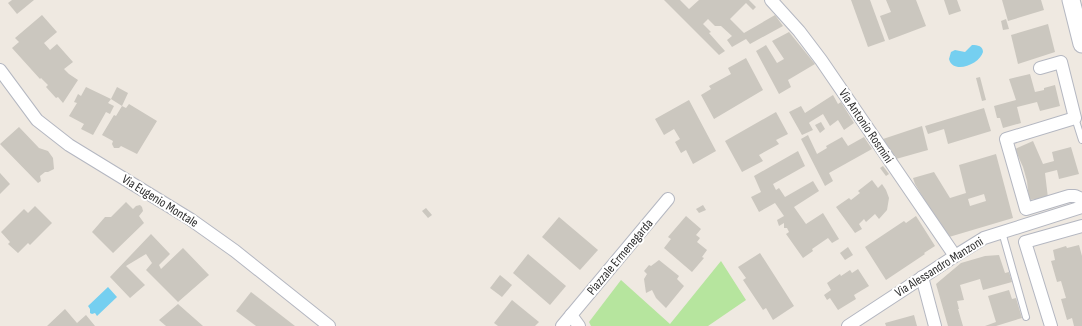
<svg xmlns="http://www.w3.org/2000/svg" width="1082" height="326" font-family="'Sofia Sans Condensed',sans-serif">
<style>
.green{fill:#b6e59e}
.water{fill:#75cff0}
.building{fill:#cbc7bf;fill-rule:evenodd}
.lines{fill:none;stroke-linecap:round;stroke-linejoin:round}
.service-casing{stroke:#b4b7c1;stroke-width:8}
.minor-casing{stroke:#b4b7c1;stroke-width:14}
.secondary-casing{stroke:#b4b7c1;stroke-width:19}
.service{stroke:#fff;stroke-width:6}
.minor{stroke:#fff;stroke-width:12}
.secondary{stroke:#fff;stroke-width:17}
.labels{text-anchor:middle;dominant-baseline:central;stroke-width:4;stroke-linejoin:round;paint-order:stroke}
.street-label{font-size:13px;fill:#2e2e2e;stroke:#fff}
</style>
<rect width="100%" height="100%" fill="#efe9e1"/>
<path class="green" d="M721,261L746,300L708,326H591L589,322L621,280L670,324Z"/>
<g class="water">
<path d="M972,45C978,45 983,46 983,52C980,64 953,75 949,59L951,52L955,50L965,52Z"/>
<path d="M108,287L117,297L97,316L95,313L92,314L90,313V309L88,306Z"/>
</g>
<g class="building">
<path d="M12,0H34L17,14L8,3Z"/>
<path d="M664,0H680L689,9L699,0H749L756,7L753,10L746,3L730,19L744,33L775,15L783,26L750,44L746,39L732,47L727,40L732,36L721,26H715L708,19L703,24L711,32L709,33L725,51L719,55Z"/>
<path d="M851,0H870L885,41L868,47Z"/>
<path d="M886,0H916L926,26L889,40L880,16L891,12Z"/>
<path d="M944,0H957L961,11L949,15Z"/>
<path d="M1002,0H1041L1044,10L1008,21Z"/>
<path d="M42,15L57,32L44,43L50,50L57,44L73,62L64,69L69,74L78,80L63,103L58,97L56,98L46,87L48,85L41,78L40,79L12,48L19,42L15,38Z"/>
<path d="M1006,19L1009,29L1003,30L1001,21Z"/>
<path d="M1048,24L1055,52L1018,64L1011,35Z"/>
<path d="M789,32L815,64L788,80L791,87L779,94L756,51L766,45L777,63L784,59L772,41Z"/>
<path d="M746,58L763,90L714,119L701,95L711,89L709,86L731,74L728,68Z"/>
<path d="M1030,74L1035,92L1044,90V88L1055,85L1060,106L1040,111L1037,102L1017,107L1021,123L1003,128L1000,118H997L994,106L1016,100L1009,79Z"/>
<path d="M980,77L986,100L982,101L976,78Z"/>
<path d="M86,87L111,99L108,103L114,106L110,114L106,112L93,135L81,129L84,124L69,116L77,103L74,102L78,94L81,96Z"/>
<path d="M117,87L128,93L122,106L111,99Z"/>
<path d="M833,95L838,104L841,102L854,123L844,130L838,120L830,126L823,114L810,122L809,123L813,130L802,135L789,112L801,106L805,113Z"/>
<path d="M689,100L716,151L693,164L686,150L681,153L675,142L680,139L674,129L664,135L655,119Z"/>
<path d="M129,104L157,121L137,154L121,146L119,148H114L112,144L113,141L102,135L114,115L116,116L122,106L126,108Z"/>
<path d="M984,108L991,131L948,144L944,129L928,134L925,126Z"/>
<path d="M776,112L788,134L776,140L779,144L759,155L763,161L742,172L725,141Z"/>
<path d="M821,122L825,129L820,133L815,125Z"/>
<path d="M922,126L928,150L896,159L883,139Z"/>
<path d="M19,127L39,148L48,151L53,158L54,169L48,172H45L40,176L41,181L38,183L0,144Z"/>
<path d="M808,135L817,154L827,148L826,146L842,137L848,146L864,137L872,149L829,173L833,181L825,186L801,139Z"/>
<path d="M1033,141L1043,164L1054,161L1052,152L1071,147L1079,174L1059,179L1057,170L1045,173L1048,198L1029,200L1027,181L1023,167L1015,149Z"/>
<path d="M798,151L805,166L773,184L776,190L779,188L785,197L813,181L819,191L794,207L806,224L823,213L839,239L832,243L828,238L812,249L813,251L803,258L786,234L789,232L787,228H784V223L779,226L777,220L784,216L775,203L759,212L751,197L761,192L754,176Z"/>
<path d="M996,154L1013,218L949,237L928,206L915,184L913,178L934,172L950,198L966,193L959,165ZM984,194L986,201L970,206L968,199Z"/>
<path d="M883,166L889,174L886,176L880,168Z"/>
<path d="M0,173L10,184L0,194Z"/>
<path d="M872,180L878,188L882,184L886,190L889,198L887,210L879,219L875,214L866,222L864,219L859,224L862,229L855,233L836,207L849,198L851,200L860,193L858,191Z"/>
<path d="M126,202L133,209L136,206L140,205L142,207L143,211L139,216L144,223L113,253L92,232L105,217H111Z"/>
<path d="M703,205L706,210L699,213L696,209Z"/>
<path d="M35,206L52,223L30,245L28,243L18,253L8,244L10,242L1,232L24,209L28,213Z"/>
<path d="M426,208L432,215L428,218L422,211Z"/>
<path d="M686,216L701,229L696,235L700,238L697,242L707,250L702,257L704,258L692,272L664,248L671,239L668,237Z"/>
<path d="M916,216L935,246L924,253L925,254L886,280L865,247L904,221L906,223Z"/>
<path d="M559,217L598,250L580,270L542,237Z"/>
<path d="M151,234L170,254L159,265L161,269L183,248L209,275L178,302L146,270L152,263L146,254L126,266L145,285L130,298L110,277Z"/>
<path d="M1079,245L1082,256V326H1074L1072,318L1067,320L1061,299L1066,298L1061,281L1057,282L1051,261L1055,260L1053,250L1066,246L1067,248Z"/>
<path d="M848,247L853,255L845,260L840,253Z"/>
<path d="M760,253L794,306L773,320L766,308L763,310L743,280L746,278L738,267Z"/>
<path d="M528,254L566,286L550,305L513,273Z"/>
<path d="M999,255L1005,273L1009,272L1012,282L983,290L980,279L960,285L964,300L957,301L959,309H958L963,326H948L936,284L961,263L985,256Z"/>
<path d="M659,260L679,276L677,279L684,286L666,308L656,298L652,290L646,293L644,279L647,274L644,271L649,265L651,266Z"/>
<path d="M858,269L869,286L854,295L856,299L838,310L830,298L827,300L824,295L831,290L827,283L840,274L841,276L850,270L852,273Z"/>
<path d="M500,275L512,285L502,297L490,288Z"/>
<path d="M1009,290L1012,299L1016,298L1022,318L996,326H985L996,322L988,296Z"/>
<path d="M251,292L295,326H256L236,311Z"/>
<path d="M512,300L539,322L535,326H498L494,323Z"/>
<path d="M178,304L203,326H166L159,320Z"/>
<path d="M65,309L77,323L86,315L95,326H47Z"/>
<path d="M914,315L917,326H886L885,323Z"/>
</g>
<g class="lines">
<defs>
<g id="service">
<path d="M1075,118L1082,140"/>
<path d="M1002,232L1026,317"/>
</g>
<g id="minor">
<path d="M771,0L799,31L821,60L955,256"/>
<path d="M1040,68L1061,62L1075,118L1006,139L1026,209L1069,196H1075L1082,199"/>
<path d="M0,70L37,120L69,145L190,219L235,251L329,326"/>
<path d="M922,277L935,326"/>
<path d="M571,315L579,326"/>
<path d="M562,326L668,199"/>
<path d="M848,326L955,256L984,238L1082,207"/>
<path d="M1051,326L1025,242L1082,226"/>
</g>
<path id="secondary" d="M1071,0L1082,44"/>
</defs>
<use href="#service" class="service-casing"/>
<use href="#minor" class="minor-casing"/>
<use href="#secondary" class="secondary-casing"/>
<use href="#service" class="service"/>
<use href="#minor" class="minor"/>
<use href="#secondary" class="secondary"/>
</g>
<g class="labels">
<g class="street-label">
<text transform="translate(866 126) rotate(56)">Via Antonio Rosmini</text>
<text transform="translate(160 201) rotate(32)">Via Eugenio Montale</text>
<text transform="translate(620 257) rotate(-50)">Piazzale Ermenegarda</text>
<text transform="translate(939 267) rotate(-32)">Via Alessandro Manzoni</text>
</g>
</g>
</svg>
